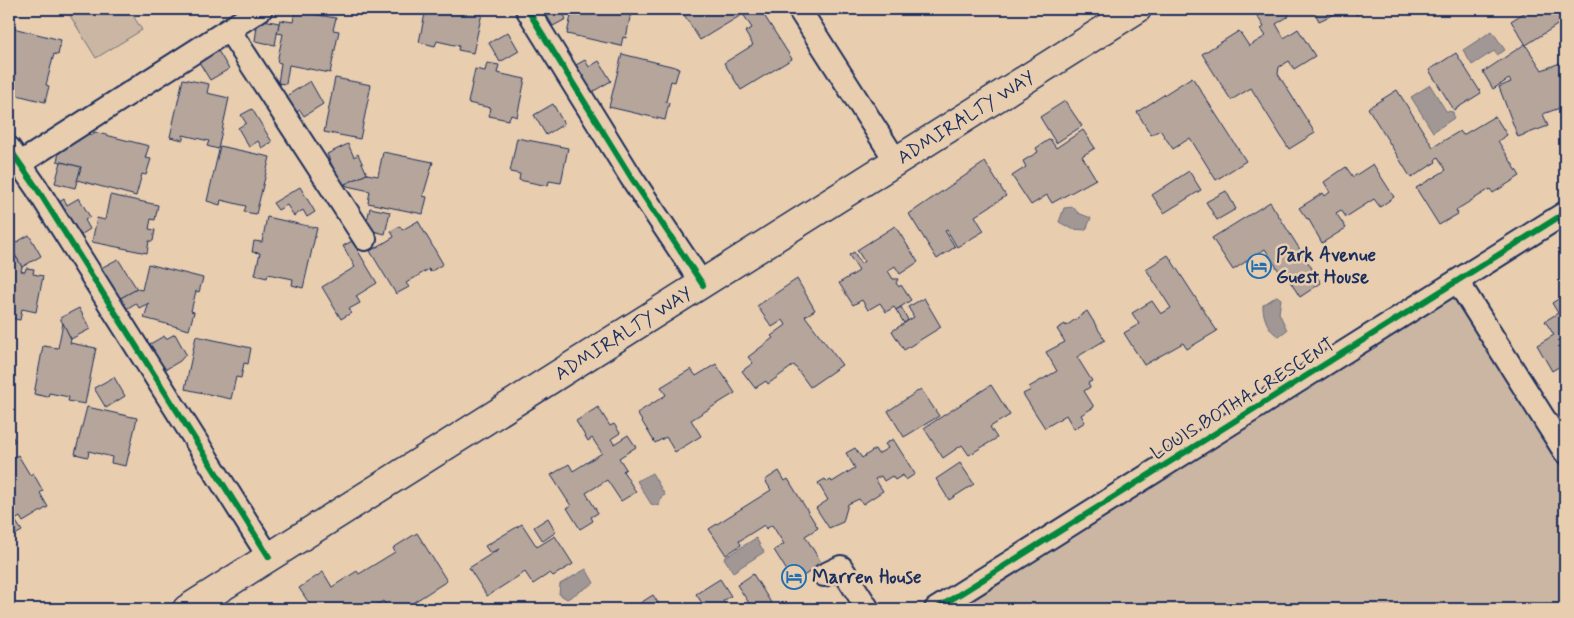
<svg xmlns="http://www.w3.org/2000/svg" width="1574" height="618" font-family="Mynerve,sans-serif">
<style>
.green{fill:#cab6a3;stroke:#727280}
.water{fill:#a19794;stroke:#6b6d7e}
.building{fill:#b5a59b;stroke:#1b2f5e}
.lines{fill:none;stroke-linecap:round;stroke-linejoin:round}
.minor-casing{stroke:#1b2f5e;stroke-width:26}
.major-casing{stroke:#1b2f5e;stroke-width:31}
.minor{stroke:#e8cdaf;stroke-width:22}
.major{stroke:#e8cdaf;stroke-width:28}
.cycleway-casing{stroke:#e8cdaf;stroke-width:9}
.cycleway{stroke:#00873e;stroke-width:6}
.labels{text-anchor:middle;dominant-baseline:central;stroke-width:5;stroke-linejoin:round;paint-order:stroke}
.street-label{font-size:19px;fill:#1b2f5e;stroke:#e8cdaf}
.poi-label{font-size:19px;font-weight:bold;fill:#1b2f5e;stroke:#e8cdaf;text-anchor:start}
</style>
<rect width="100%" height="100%" fill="#e8cdaf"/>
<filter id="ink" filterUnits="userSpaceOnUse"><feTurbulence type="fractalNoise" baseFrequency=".02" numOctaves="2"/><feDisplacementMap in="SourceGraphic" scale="10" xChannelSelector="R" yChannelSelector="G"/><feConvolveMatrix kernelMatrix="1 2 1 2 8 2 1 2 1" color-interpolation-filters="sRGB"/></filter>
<g filter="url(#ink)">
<g class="green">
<path d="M66,9H129L142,30L96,58Z"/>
<path d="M1454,297L1565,473V609H959Z"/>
</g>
<g class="water">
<path d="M1492,31L1505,50L1497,55L1494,51L1472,65L1463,50Z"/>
<path d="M1430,85L1446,111L1453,112L1454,118L1433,132L1411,97Z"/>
<path d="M1073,207L1078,213L1091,218L1086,230L1072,229L1059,222L1064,208Z"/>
<path d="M1277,296L1281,299L1279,313L1287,330L1279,336C1269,333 1262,315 1263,305Z"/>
<path d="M652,473L665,495L661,497L659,506L651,504L637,481Z"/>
<path d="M756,538L764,552L733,572L724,558Z"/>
<path d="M586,569L594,583L567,599L559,594L560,584Z"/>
</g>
<g class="building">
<path d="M374,9H403L402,14Z"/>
<path d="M426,9H483L473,53L458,50L459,46L437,41L435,46L419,42Z"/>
<path d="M543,9H565L562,11L566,19L553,26Z"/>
<path d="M589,9H625L624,11L631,13L626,38L623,37L621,46L567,34L572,11L588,15Z"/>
<path d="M760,9L792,59L741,90L724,63L753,45L745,32L752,28L743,14L700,40L681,10Z"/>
<path d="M1253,9H1285L1289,16L1276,24L1284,38L1298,29L1315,56L1294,69L1289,61L1279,67L1278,74L1315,133L1289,149L1251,88L1231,100L1202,54L1239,31L1249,46L1266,36L1261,29L1264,27Z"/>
<path d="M1313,9H1345L1319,21Z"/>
<path d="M1352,9H1369L1356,15Z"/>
<path d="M1530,9H1565V20L1526,45L1511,21Z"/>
<path d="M295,11L336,18L333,30L339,31L330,73L289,65L286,84L278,83L281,63L277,62L283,34L277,33L279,23L280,20L293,22Z"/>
<path d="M258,19L279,23L275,45L255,41Z"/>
<path d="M9,27L61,40L58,55L54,54L46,85L49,86L45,102L9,93Z"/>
<path d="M508,32L519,51L500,62L489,43Z"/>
<path d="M1525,44L1542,70L1565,61V106L1543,114L1548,126L1518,137L1499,87L1511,82L1509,79L1493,89L1483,72Z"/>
<path d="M217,49L229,69L210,80L194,54Z"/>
<path d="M1456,53L1481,93L1454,110L1429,70Z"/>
<path d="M622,54L679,68L675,82L671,81L666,102L669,103L665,120L609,107Z"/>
<path d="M585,60L589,67L599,61L611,81L592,92L576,65Z"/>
<path d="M487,63L499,65L497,73L525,79L517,117L511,115L508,120L489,116L491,108L468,103L475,69L485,71Z"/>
<path d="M1192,77L1246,161L1216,180L1190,138L1173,149L1160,130L1151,135L1137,112Z"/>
<path d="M335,78L371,85L360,139L324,132Z"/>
<path d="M183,79L209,84L207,93L229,98L218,149L207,146L209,141L183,135V140L170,137Z"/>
<path d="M310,81L323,104L304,116L300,110L295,113L285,97Z"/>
<path d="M1397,90L1433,147L1460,131L1463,135L1495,116L1507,135L1498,141L1520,176L1493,193L1490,189L1456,210L1458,214L1439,225L1416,188L1446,170L1438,157L1435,160L1436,162L1411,178L1368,108Z"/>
<path d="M1065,101L1082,126L1056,143L1040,117Z"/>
<path d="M553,104L564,124L546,135L534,115Z"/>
<path d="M252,109L272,142L262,148L258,141L249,147L238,128L246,123L241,115Z"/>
<path d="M1083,130L1095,148L1082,156L1096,179L1052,203L1047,195L1031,205L1012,176L1026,167L1023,161L1038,152L1036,148L1050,139L1056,148Z"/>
<path d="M76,131L93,135L94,132L149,146L145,158L151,159L146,175L142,174L136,196L77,180L81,167L57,161L62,141L73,143Z"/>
<path d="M517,138L568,148L561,183L549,181L548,186L519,180L520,174L510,172Z"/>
<path d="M348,144L354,157L358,154L367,174L341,186L327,154Z"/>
<path d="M220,146L270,157L256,214L244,212L246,206L221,200L220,205L207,201Z"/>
<path d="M383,152L433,162L423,196L427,197L423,214L368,203L370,191L347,186L345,184L367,174L378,176Z"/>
<path d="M61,162L81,167L75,188L55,183Z"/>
<path d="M985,162L1006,196L975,216L984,231L957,247L947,230L945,231L955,247L937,259L909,214Z"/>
<path d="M1373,164L1394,197L1380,207L1374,199L1346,217L1341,210L1336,213L1346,228L1322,243L1308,218L1307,219L1299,208L1323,193L1325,196L1330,192L1324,182L1346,167L1353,177Z"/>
<path d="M1189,171L1201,190L1164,213L1152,195Z"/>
<path d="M300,187L315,212L307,217L303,210L294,216L287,205L278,210L273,203Z"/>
<path d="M1226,191L1236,209L1217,220L1206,202Z"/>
<path d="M110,195L158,205L155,220L151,219L149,229L155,230L153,241H149L147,253L92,242L97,218L105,220Z"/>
<path d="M79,198L90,217L85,220L90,229L76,238L56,204L64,199L67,205Z"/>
<path d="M1270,202L1321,283L1300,297L1282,269L1279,271L1265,249L1233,270L1212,238Z"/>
<path d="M370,208L390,212L385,234L365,229Z"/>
<path d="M267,217L317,228L303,288L292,285L293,279L268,274L267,278L255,275L260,253L252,252L254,241L262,242Z"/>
<path d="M418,221L443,264L430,272L429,269L406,283L409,287L396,294L370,251L394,237L391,231L400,226L402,230Z"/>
<path d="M895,226L918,262L900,274L895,266L888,271L893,279H898L896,283L899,287L901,285L911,300L896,310L894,307L886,312L880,303L868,310L862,300L853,305L839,283L859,271L849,255L854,252L861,264L864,261L857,250Z"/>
<path d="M29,235L41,256L22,267L10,246Z"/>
<path d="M352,241L377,283L356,296L360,303L349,309L351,313L341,319L322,287L355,267L343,246Z"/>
<path d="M1168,255L1217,331L1187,349L1183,343L1144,365L1124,333L1139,324L1132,313L1152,301L1161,314L1171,308L1146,269Z"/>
<path d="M9,257L17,258L22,267L21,271L25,272L26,268L34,269L33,274L43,276L36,312L22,309L20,320L9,318L14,295L9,293Z"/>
<path d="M118,259L137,289L117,300L99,269Z"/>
<path d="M148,264L203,278L199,292L196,291L191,311L194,312L189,330L144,318L149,303L139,308L136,303L123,311L117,300L137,289L142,290Z"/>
<path d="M797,279L815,310L805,316L842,365L810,387L794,365L768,384L766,381L755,388L742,371L753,363L748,357L773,338L771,336L786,325L783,320L772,327L757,306Z"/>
<path d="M1565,295V363L1552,371L1537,345L1554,335L1545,321L1558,313L1552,303Z"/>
<path d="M924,298L941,327L904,350L892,331L914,317L908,307Z"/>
<path d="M901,307L908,320L904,323L896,310Z"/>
<path d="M79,308L90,329L71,339L60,318Z"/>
<path d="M1087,311L1105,340L1077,357L1092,381L1088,383L1090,387L1084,391L1094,407L1081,415L1085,422L1074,429L1066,415L1045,428L1023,394L1031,390L1029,387L1057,371L1046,352L1065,342L1057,329L1065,324L1066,326Z"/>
<path d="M63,323L71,339L70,343L96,348L85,404L68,401L69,397L49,393L48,397L34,394L43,346L58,348Z"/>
<path d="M175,334L186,354L180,361L163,371L152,352L155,351L150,344L164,336L166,339Z"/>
<path d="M196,336L251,348L248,364L244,363L241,378L236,377L231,399L185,389Z"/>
<path d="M716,364L735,393L691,420L701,436L675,452L666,437L655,443L637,413L666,395L661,387L691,369L696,376Z"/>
<path d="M114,377L125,396L106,408L94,388Z"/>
<path d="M991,385L1010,415L990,427L997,438L969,455L962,445L943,458L924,428Z"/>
<path d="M921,389L939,416L904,437L888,411Z"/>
<path d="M87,407L137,418L126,466L111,463L112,457L89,451L88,457L75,454Z"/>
<path d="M598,407L610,426L614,424L620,433L611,439L614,444L628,435L636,447L619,458L626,469L623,471L636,492L621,501L607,480L586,493L598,513L591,517L593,521L580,529L567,508L571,506L551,475L569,464L573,471L602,453L592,438L588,441L576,421Z"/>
<path d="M9,431L15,441L9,445Z"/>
<path d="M893,439L915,474L906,480L903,475L895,480L892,476L884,481L881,476L875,479L883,491L863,504L859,499L848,504L843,522L829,528L816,508L828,500L818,483L825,479L827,482L831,480L832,482L855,468L846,453L855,448L862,458L875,449L878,454L888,448L885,444Z"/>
<path d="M18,455L30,475L33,473L43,491L40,493L48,507L23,522L20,517L15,520L22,531L9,538V484L11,483L9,479V460Z"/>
<path d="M960,463L974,484L949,500L936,479Z"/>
<path d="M779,471L785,481L788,479L818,528L805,536L822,564L794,582L774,550L784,544L772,525L766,529L764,525L739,541L741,545L726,555L709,529L771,490L765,480Z"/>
<path d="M548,518L556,532L543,541L534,527Z"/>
<path d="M522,524L537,547L555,536L573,564L553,576L550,573L533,584L525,572L487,596L469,568L499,549L490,553L485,546Z"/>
<path d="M417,533L447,581L414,602L419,609H388L383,601L370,609H313L299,588L323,572L332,587L357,571L359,574L395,552L393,548Z"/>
<path d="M753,574L773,606L768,609H753L737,585Z"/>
<path d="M720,579L731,596L723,601L728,609H706L696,594Z"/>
<path d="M653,595L662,609H631Z"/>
</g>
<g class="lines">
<defs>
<g id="minor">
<path d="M527,9L631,177L703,285"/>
<path d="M799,9L896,161"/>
<path d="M229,30L365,239"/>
<path d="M9,148L36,187L269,557"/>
<path d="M19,164L261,9"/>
<path d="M1458,282L1565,452"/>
<path d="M824,575L841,567L868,609"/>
<path d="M936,609L1565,213"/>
</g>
<g id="major">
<path id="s1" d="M187,609L1137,9"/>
</g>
</defs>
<use href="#minor" class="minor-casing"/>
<use href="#major" class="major-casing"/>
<use href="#minor" class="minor"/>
<use href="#major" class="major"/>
<defs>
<g id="cycleway">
<path d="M527,9L631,177L703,285"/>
<path d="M9,148L36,187L269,557"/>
<path d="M936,609L1565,213"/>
</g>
</defs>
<use href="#cycleway" class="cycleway-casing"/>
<use href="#cycleway" class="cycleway"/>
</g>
</g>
<defs>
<symbol id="hotel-ring" viewBox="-11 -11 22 22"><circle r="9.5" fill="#e8cdaf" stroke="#1f6fb2" stroke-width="1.5"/><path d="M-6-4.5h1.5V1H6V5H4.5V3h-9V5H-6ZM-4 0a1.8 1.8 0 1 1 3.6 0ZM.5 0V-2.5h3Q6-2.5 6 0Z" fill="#1f6fb2"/></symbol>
</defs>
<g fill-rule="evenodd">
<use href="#hotel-ring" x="1245" y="252" width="28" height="28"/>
<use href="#hotel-ring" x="780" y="563" width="28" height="28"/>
</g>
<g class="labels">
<g class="street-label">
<text stroke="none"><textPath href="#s1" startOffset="921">ADMIRALTY WAY</textPath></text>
<text stroke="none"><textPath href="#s1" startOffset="516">ADMIRALTY WAY</textPath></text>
<text transform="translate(1243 399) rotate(-32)">LOUIS BOTHA CRESCENT</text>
</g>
<g class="poi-label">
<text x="1276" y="255">Park Avenue<tspan x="1276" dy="22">Guest House</tspan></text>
<text x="812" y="577">Marren House</text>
</g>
</g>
<rect width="1574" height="618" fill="none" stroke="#e8cdaf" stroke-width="30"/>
<rect x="15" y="15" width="1544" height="588" fill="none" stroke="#1b2f5e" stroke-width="2" filter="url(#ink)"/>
</svg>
